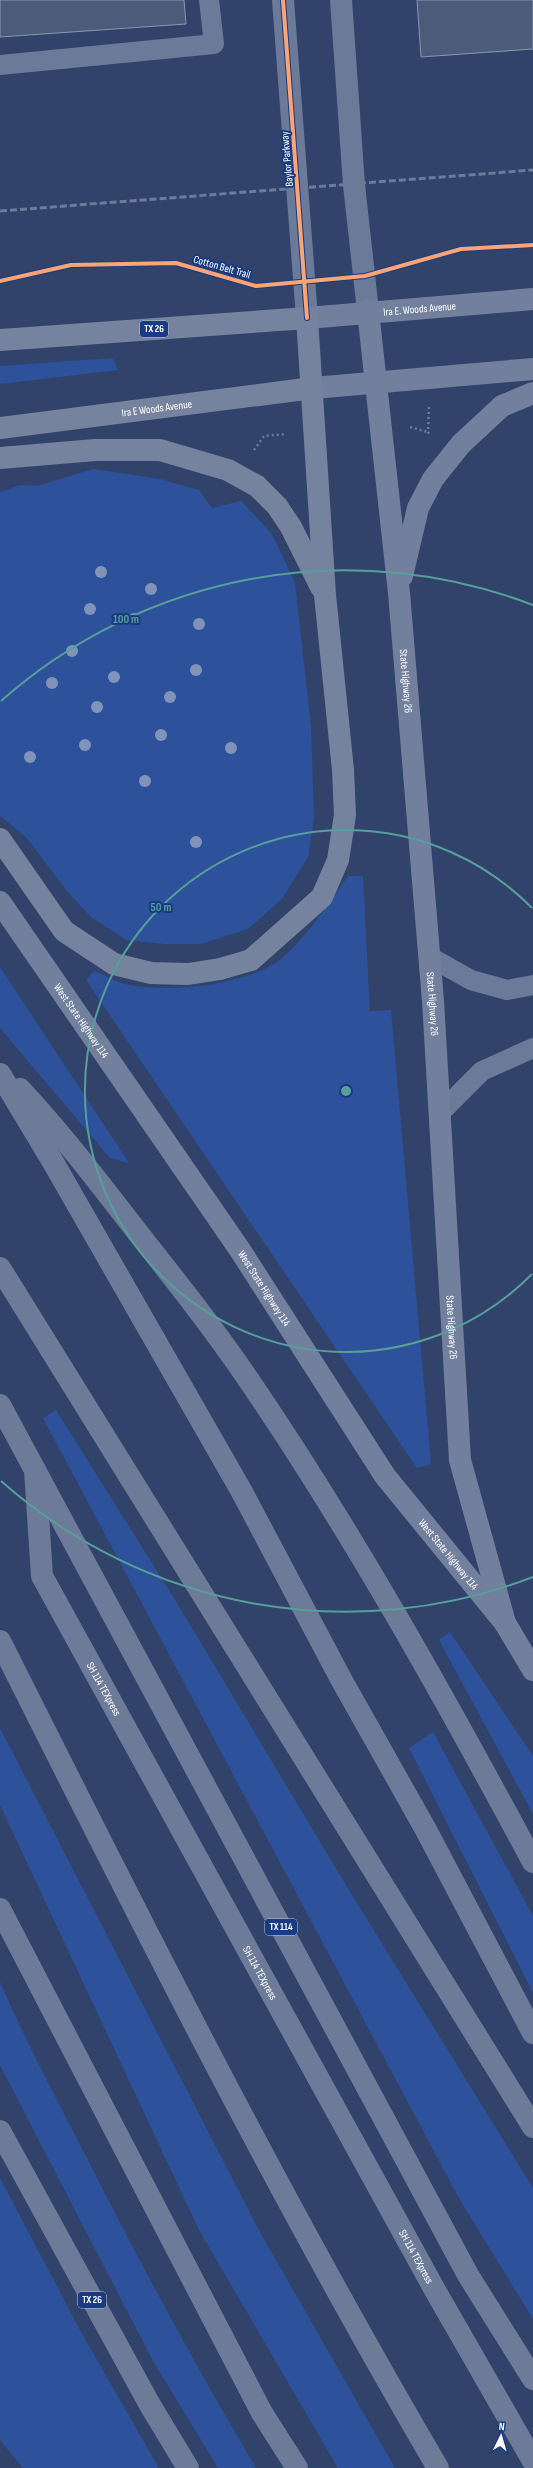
<svg xmlns="http://www.w3.org/2000/svg" width="533" height="2468" font-family="'Sofia Sans Condensed',sans-serif">
<style>
.green{fill:#2d519b}
.building{fill:#4b5b7a;stroke:#8b96af}
.lines{fill:none;stroke-linecap:round;stroke-linejoin:round}
.path{stroke:#6c7a99;stroke-width:2.5;stroke-dasharray:2 3;stroke-linecap:butt}
.lane{stroke:#6c7a99;stroke-width:20}
.street{stroke:#6c7a99;stroke-width:22}
.secondary{stroke:#727f9d;stroke-width:22}
.primary{stroke:#76839e;stroke-width:22}
.highway{stroke:#6d7b99;stroke-width:22}
.rail{stroke:#6d7b99;stroke-width:3;stroke-dasharray:7 3;stroke-linecap:butt}
.cycleway-casing{stroke:#193b83;stroke-width:6}
.cycleway{stroke:#fda474;stroke-width:4}
.tree{fill:#8193b9}
.ring{fill:none;stroke:#579f9a;stroke-width:2}
.labels{text-anchor:middle;dominant-baseline:central;stroke-width:4;stroke-linejoin:round;paint-order:stroke}
.shield{fill:#193b83;stroke:#bac4da;stroke-width:1}
.shield-label{font-size:10px;font-weight:bold;fill:#fff}
.street-label{font-size:11px;fill:#fff;stroke:#193b83}
.centre{fill:#579f9a;stroke:#193b83;stroke-width:2}
.ring-label{font-size:12px;text-anchor:middle;font-weight:bold;fill:#579f9a;stroke:#193b83;stroke-width:4;stroke-linejoin:round;paint-order:stroke}
</style>
<rect width="100%" height="100%" fill="#31436b"/>
<g class="green">
<path d="M113,358L118,370L0,384V366Z"/>
<path d="M93,469L160,479L199,490L212,508L241,501L272,534L295,583L311,726L314,819L308,857L282,899L248,929L201,944H164L126,940L91,917L67,891L26,837L0,816V492L20,485L37,486Z"/>
<path d="M348,876H363L370,1011L391,1010L431,1464L417,1468L86,980L94,971C104,975 115,981 125,984C165,994 249,985 281,959C308,936 328,904 348,876Z"/>
<path d="M0,967L129,1163L110,1158L0,1028Z"/>
<path d="M56,1410L174,1598L352,1895L533,2188V2319L460,2200L43,1418Z"/>
<path d="M450,1632L533,1756V1814L439,1640Z"/>
<path d="M0,1728L261,2234L395,2468H338L199,2230L0,1805Z"/>
<path d="M433,1732L533,1916V1993L409,1748Z"/>
<path d="M0,1982C26,2042 57,2100 87,2158C140,2263 196,2367 256,2468H218L153,2361L0,2065Z"/>
<path d="M0,2178L81,2332L159,2468H23L0,2440Z"/>
</g>
<g class="building">
<path d="M0,0H184L186,24L0,37Z"/>
<path d="M417,0H533V49L421,57Z"/>
</g>
<g class="lines">
<g class="path">
<path d="M429,407L428,432L430,435"/>
<path d="M410,427L428,432"/>
<path d="M254,450L264,436L286,434"/>
</g>
<g class="lane">
<path d="M0,65L214,44L209,0"/>
<path d="M430,957L471,980L507,990L533,985"/>
<path d="M440,1113L482,1071L533,1048"/>
</g>
<g class="street">
<path d="M283,0L307,318"/>
<path d="M341,0L354,185L368,311"/>
</g>
<g class="secondary">
<path id="s1" d="M368,311L399,593L433,1001L460,1460L505,1623"/>
<path id="s2" d="M307,318L533,299"/>
<path d="M313,388L533,369"/>
<path d="M402,576L418,508L433,479L461,444L502,406L533,393"/>
<path id="s3" d="M0,902L240,1250L385,1476L505,1623L533,1670"/>
</g>
<g class="primary">
<path d="M0,340L307,318L325,595L343,770L345,815L338,860L322,897L251,960L220,969L188,974L151,973L114,964L64,931L0,839"/>
<path id="s4" d="M0,428L313,388"/>
<path d="M0,458L95,450H160L228,470L257,486L277,506L291,527L321,587"/>
</g>
<g class="highway">
<path d="M0,1074L53,1162L242,1492L341,1679L426,1830L533,2033"/>
<path d="M20,1089C62,1134 100,1184 138,1233C176,1281 214,1329 248,1379C353,1533 445,1698 533,1862"/>
<path d="M0,1268L533,2127"/>
<path d="M0,1405L468,2275L533,2379"/>
<path id="s5" d="M35,1470L42,1576L436,2292L533,2461"/>
<path d="M0,1641C140,1920 280,2199 438,2468"/>
<path d="M0,1909L262,2413L297,2468"/>
<path d="M0,2131L150,2405L188,2468"/>
</g>
<path class="rail" d="M0,211L533,170"/>
<defs>
<g id="cycleway">
<path d="M283,0L307,318"/>
<path d="M0,281L71,265L176,263L256,286L365,276L461,249L533,245"/>
</g>
</defs>
<use href="#cycleway" class="cycleway-casing"/>
<use href="#cycleway" class="cycleway"/>
</g>
<g class="tree">
<circle cx="101" cy="572" r="6"/>
<circle cx="151" cy="589" r="6"/>
<circle cx="90" cy="609" r="6"/>
<circle cx="134" cy="619" r="6"/>
<circle cx="199" cy="624" r="6"/>
<circle cx="72" cy="651" r="6"/>
<circle cx="196" cy="670" r="6"/>
<circle cx="114" cy="677" r="6"/>
<circle cx="52" cy="683" r="6"/>
<circle cx="170" cy="697" r="6"/>
<circle cx="97" cy="707" r="6"/>
<circle cx="161" cy="735" r="6"/>
<circle cx="85" cy="745" r="6"/>
<circle cx="231" cy="748" r="6"/>
<circle cx="30" cy="757" r="6"/>
<circle cx="145" cy="781" r="6"/>
<circle cx="196" cy="842" r="6"/>
</g>
<g class="ring">
<path d="M532 1274A261 261 0 1 1 532 908"/>
<path d="M533 1577A521 521 0 0 1 1 1481M1 701A521 521 0 0 1 533 605"/>
</g>
<g class="labels">
<g class="shield">
<rect x="140" y="321" width="28" height="16" rx="3"/>
<rect x="265" y="1919" width="32" height="16" rx="3"/>
<rect x="78" y="2292" width="28" height="16" rx="3"/>
</g>
<g class="shield-label">
<text x="154" y="329">TX 26</text>
<text x="281" y="1927">TX 114</text>
<text x="92" y="2300">TX 26</text>
</g>
<g class="street-label">
<text transform="translate(287 159) rotate(-95)">Baylor Parkway</text>
<text transform="translate(222 267) rotate(16)">Cotton Belt Trail</text>
<text stroke="none"><textPath href="#s2" startOffset="113">Ira E. Woods Avenue</textPath></text>
<text stroke="none"><textPath href="#s4" startOffset="158">Ira E Woods Avenue</textPath></text>
<text stroke="none"><textPath href="#s1" startOffset="372">State Highway 26</textPath></text>
<text stroke="none"><textPath href="#s1" startOffset="696">State Highway 26</textPath></text>
<text stroke="none"><textPath href="#s3" startOffset="144">West State Highway 114</textPath></text>
<text stroke="none"><textPath href="#s3" startOffset="468">West State Highway 114</textPath></text>
<text stroke="none"><textPath href="#s1" startOffset="1020">State Highway 26</textPath></text>
<text stroke="none"><textPath href="#s3" startOffset="792">West State Highway 114</textPath></text>
<text stroke="none"><textPath href="#s5" startOffset="235">SH 114 TEXpress</textPath></text>
<text stroke="none"><textPath href="#s5" startOffset="559">SH 114 TEXpress</textPath></text>
<text stroke="none"><textPath href="#s5" startOffset="883">SH 114 TEXpress</textPath></text>
</g>
</g>
<circle cx="346" cy="1091" r="6" class="centre"/>
<g class="ring-label">
<text x="126" y="623">100 m</text>
<text x="161" y="911">50 m</text>
</g>
<g transform="translate(501 2436) rotate(5)" stroke="#193b83" stroke-width="3" paint-order="stroke">
<path d="M0-3L7 15L0 10L-7 15Z" fill="#ffffff"/>
<text y="-6" font-size="11" font-weight="bold" text-anchor="middle" fill="#ffffff">N</text>
</g>
</svg>
